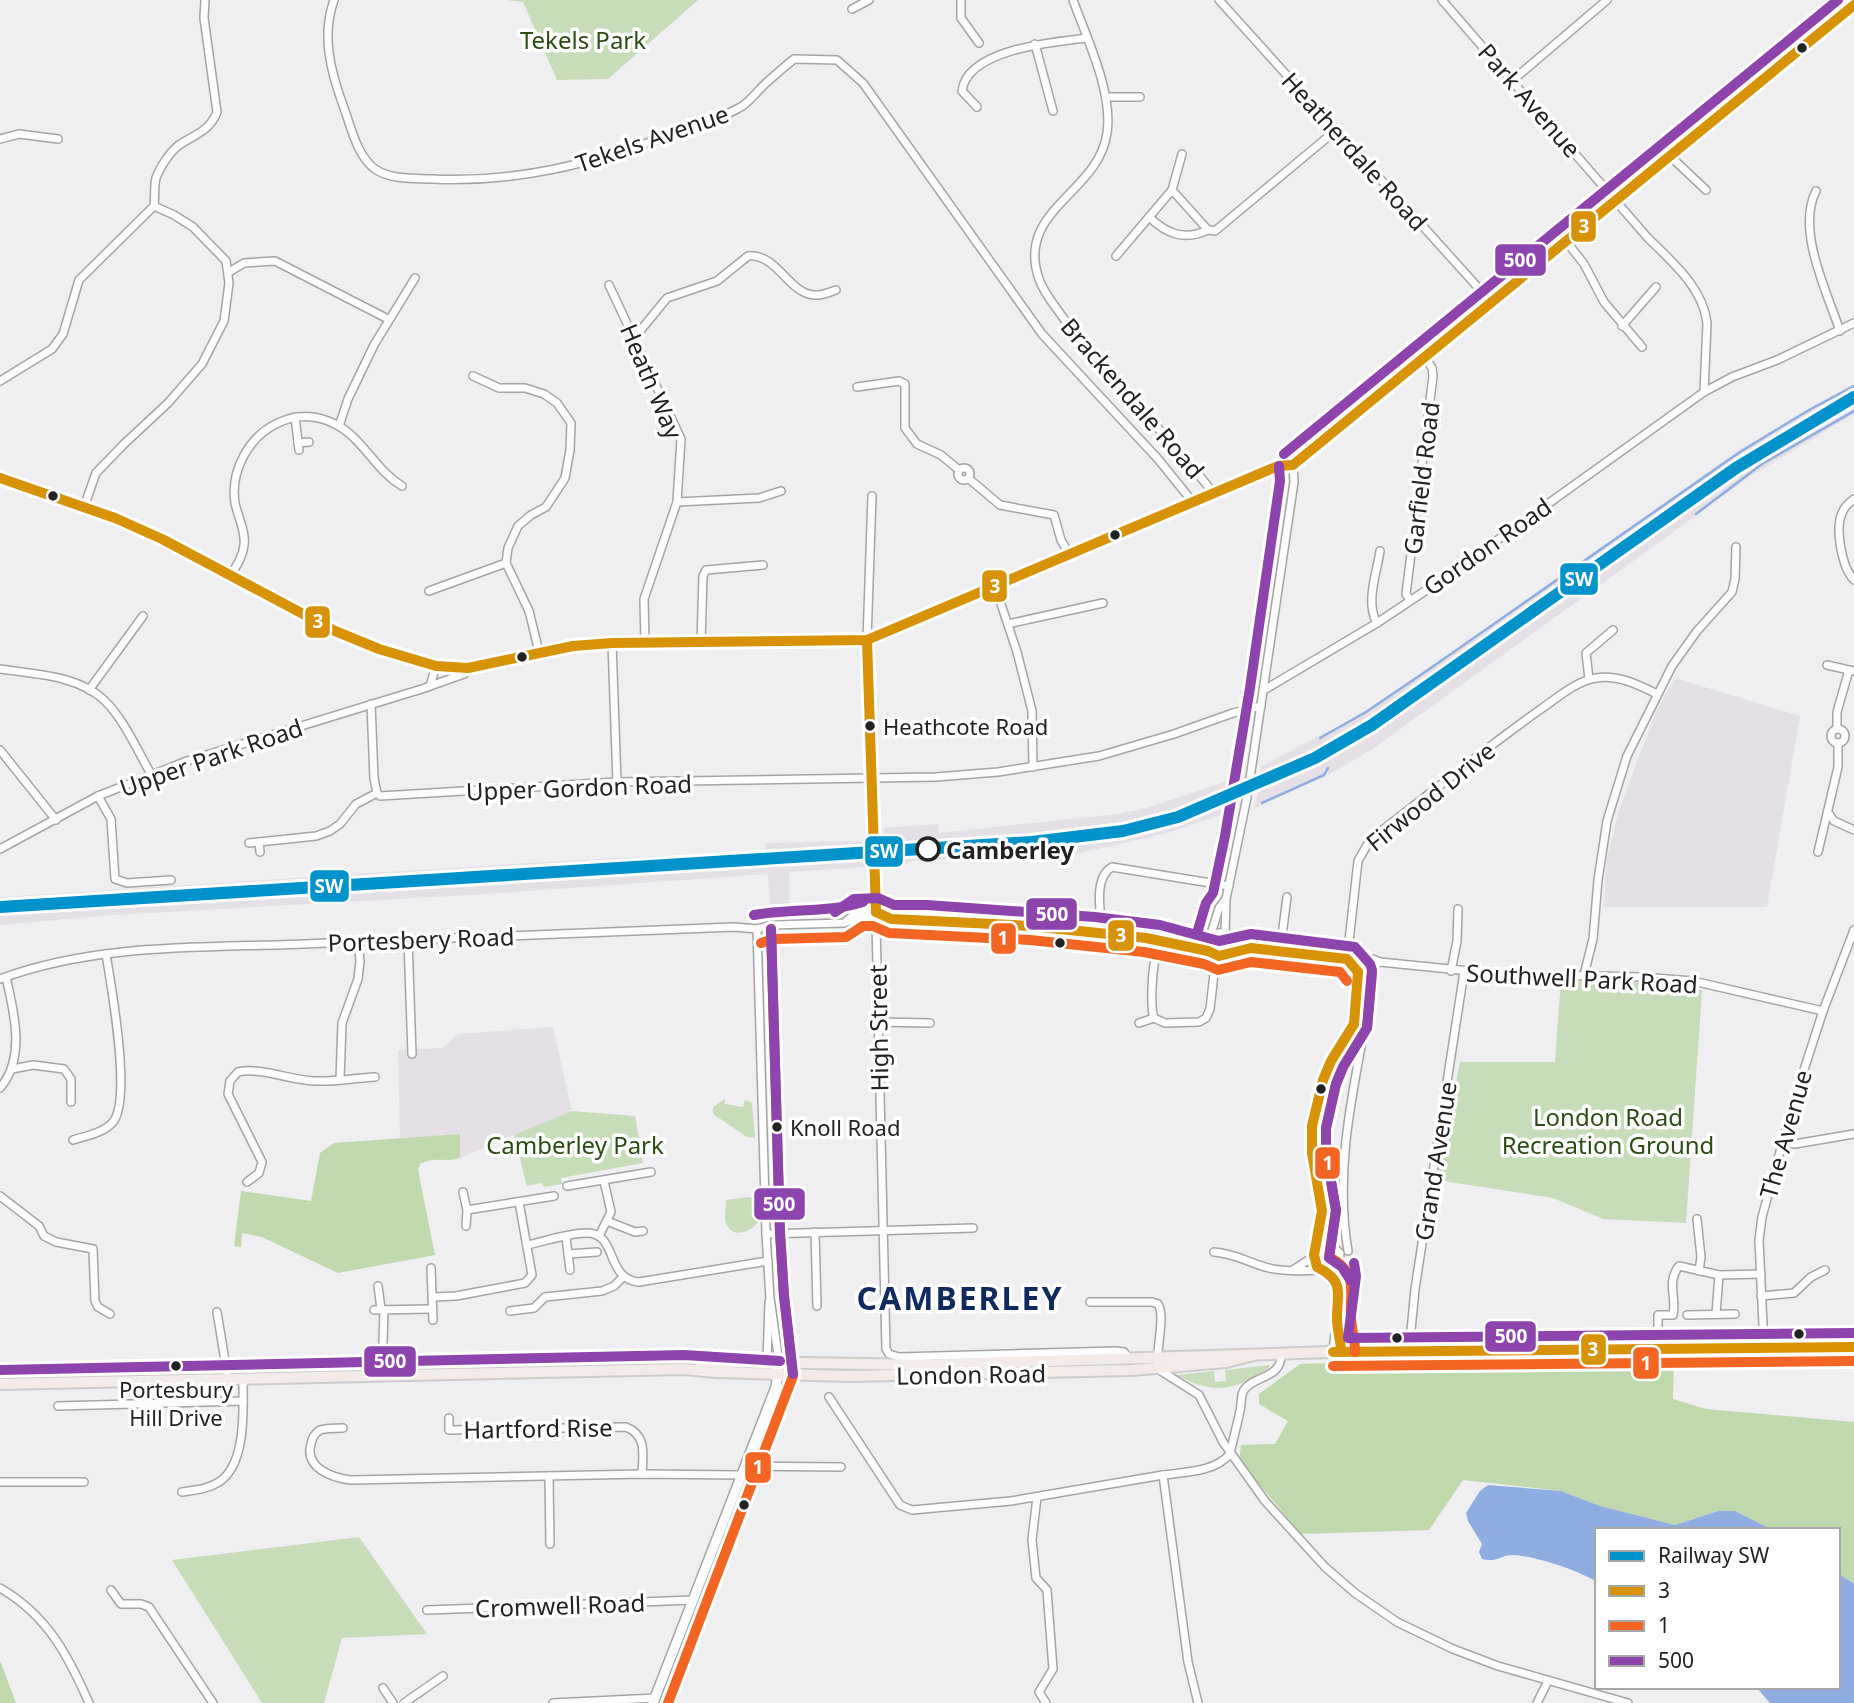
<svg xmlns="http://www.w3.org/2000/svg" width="1854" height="1703" font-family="'Noto Sans',sans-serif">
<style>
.built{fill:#e5e0e6}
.green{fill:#c7dcb8}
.forest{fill:#bfd9ad}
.water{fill:#8fade1}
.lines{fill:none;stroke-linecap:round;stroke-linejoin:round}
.stream{stroke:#8fade1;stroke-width:2.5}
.minor-casing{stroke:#a6a5a6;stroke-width:10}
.tertiary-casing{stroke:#a6a5a6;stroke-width:12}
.primary-casing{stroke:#cdcccd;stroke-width:14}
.minor{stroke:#fdfcfd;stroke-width:7}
.tertiary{stroke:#fdfcfd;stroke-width:9}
.primary{stroke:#f2ebe8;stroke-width:10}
.bus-1-casing{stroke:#fff;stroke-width:16}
.bus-2-casing{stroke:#fff;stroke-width:16}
.bus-3-casing{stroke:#fff;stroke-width:16}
.bus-1{stroke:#d79205;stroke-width:10}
.bus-2{stroke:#f26522;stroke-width:10}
.bus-3{stroke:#8e44ad;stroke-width:10}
.rail-1-casing{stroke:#fff;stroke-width:18}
.rail-1{stroke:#0092cb;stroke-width:12}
.bus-dot{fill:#222223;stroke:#fff;stroke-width:2.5}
.stop-dot{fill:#fff;stroke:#222223;stroke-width:3.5}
.labels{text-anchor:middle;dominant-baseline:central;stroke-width:7;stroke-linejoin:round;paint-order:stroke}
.bus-label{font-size:22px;fill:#222223;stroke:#fff;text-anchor:start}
.park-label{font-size:24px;fill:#2d4c13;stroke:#fff}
.street-label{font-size:24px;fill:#222223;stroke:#fff}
.stop-label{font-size:24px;font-weight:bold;fill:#222223;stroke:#fff;text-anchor:start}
.district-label{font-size:32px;font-weight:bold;letter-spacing:2px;fill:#102a5f;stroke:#fff}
.line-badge{stroke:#fff;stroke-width:2.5}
.badge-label{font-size:19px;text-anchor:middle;font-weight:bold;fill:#fff}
</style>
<rect width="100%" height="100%" fill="#efeef0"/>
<g class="built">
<path d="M1854,384V414L1751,476L1374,748L1334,772L1254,808L1262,776L1260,767L1359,715L1467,642L1742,448L1831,396Z"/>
<path d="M1675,678L1800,716L1767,907H1604L1607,858L1619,810L1656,711Z"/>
<path d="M1245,775L1237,810L1164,834L1057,858L1055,847L1037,852L999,857L913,861L901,865L880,866L884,828L938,824L939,833L1118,814L1147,808Z"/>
<path d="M866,841L867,867L789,872L790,918L771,919L768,874L486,894L113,915L0,925V897L559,861L765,851V843Z"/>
<path d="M553,1027L572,1111L460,1158V1134L400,1139L398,1050L442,1048L458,1034Z"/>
</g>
<g class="green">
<path d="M507,0H698L608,79L557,80L523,2Z"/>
<path d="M1561,980L1651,983L1702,990L1686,1223L1603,1219L1553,1198L1437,1180L1460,1062H1555Z"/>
<path d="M725,1099V1104L743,1107L745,1100L752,1103L755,1138L747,1137L713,1114V1107Z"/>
<path d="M572,1111L635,1116L643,1163L561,1178L562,1184L544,1187L542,1183L527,1186L514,1135Z"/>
<path d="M749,1197L759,1200V1221C752,1232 732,1240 726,1223C724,1217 726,1207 726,1200Z"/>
<path d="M1270,1365L1269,1368C1236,1391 1212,1395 1177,1375L1214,1371L1215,1382L1226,1381L1225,1370Z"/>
<path d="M359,1537L427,1634L342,1638L324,1703H262L172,1560Z"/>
</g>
<g class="forest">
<path d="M460,1134V1158C446,1163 435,1156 420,1164L418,1170L435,1255L338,1273L262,1237L242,1233L241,1247L234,1246L241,1191L311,1201L320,1153L334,1143Z"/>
<path d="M1674,1353L1673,1399L1706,1409L1854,1422V1584L1838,1573V1530H1773L1735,1511H1718L1675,1525L1600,1506L1561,1491L1463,1480L1429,1530L1301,1534L1239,1460L1241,1445L1275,1444L1288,1421L1259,1404V1394L1300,1364Z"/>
<path d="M0,1662L1,1663L16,1703H0Z"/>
</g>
<g class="water">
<path d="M1488,1485L1561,1491L1600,1506L1675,1525L1718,1511H1735L1773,1530H1597V1582C1578,1570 1535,1556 1513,1555C1500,1555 1498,1563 1482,1559L1479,1552L1482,1544L1468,1521L1466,1513L1480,1491Z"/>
<path d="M1838,1573L1854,1584V1703H1770L1756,1687H1838Z"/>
</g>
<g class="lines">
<g class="stream">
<path d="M1696,514L1762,464L1854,411"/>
<path d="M1320,738L1366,712L1425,672L1740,452L1809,410L1854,386"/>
<path d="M1262,803L1324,775L1328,768"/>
</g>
<defs>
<g id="minor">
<path d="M334,0C321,36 331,73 344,108C351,127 357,156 375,169C391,180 413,178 432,179C517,183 590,164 670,135C692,127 717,120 739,108C749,103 757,91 766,83C775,75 784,67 794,59L837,60L863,83L1042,334L1158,459L1192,501"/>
<path d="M961,0V18L979,43"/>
<path d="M1073,0C1087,39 1113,92 1107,133C1099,193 1015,210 1039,279C1044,294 1056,307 1064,319C1108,382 1168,432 1213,493"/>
<path d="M1219,0L1492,303"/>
<path d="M1442,0L1647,237C1671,261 1703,287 1707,323L1704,392"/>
<path d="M852,9L869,0"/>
<path d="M1035,44L1053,111"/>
<path d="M1513,80L1607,0"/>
<path d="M1106,97H1140"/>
<path d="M977,107L962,91C967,49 1054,42 1087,38"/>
<path d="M0,139L19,134L58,139"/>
<path d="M1670,156L1706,190"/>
<path d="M1172,190L1182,154"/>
<path d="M1816,191C1796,230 1827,292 1840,331"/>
<path d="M154,206C155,198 154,186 156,178C160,167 170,152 179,145C194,135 210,131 217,112L204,18L205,0"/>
<path d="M1149,217C1167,234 1184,241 1208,230"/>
<path d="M1566,241L1584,264L1604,302L1642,347"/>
<path d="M1116,256L1172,190L1208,230L1215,231L1335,131"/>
<path d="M229,272L244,263L275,261L388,319"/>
<path d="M609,285L681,439L677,502L644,599L645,643"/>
<path d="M1622,326L1656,287"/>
<path d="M635,337L667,298L717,281L748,256C777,253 788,293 814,295C822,296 829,292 836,290"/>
<path d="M473,376L499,388H525L544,394L557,403L571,423L570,450L565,478L546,507L531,515L518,526L508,548L506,563L529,611L539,652"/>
<path d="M0,381L52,349L63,334L79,280L154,206"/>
<path d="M857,387L899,381L905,384V428L917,444L941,455L959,470"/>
<path d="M295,417L299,450"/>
<path d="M339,426L348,399L374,345L415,278"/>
<path d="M298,443L309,442"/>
<circle cx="964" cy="474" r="6"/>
<path d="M968,478L1000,505L1054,515L1061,540L1069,554"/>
<path d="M872,496L867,640L871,711L886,1349L889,1354L899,1357L1116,1351L1124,1352L1129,1359"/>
<path d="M1854,499C1850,502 1845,506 1843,511C1834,527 1842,568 1854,580"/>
<path d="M677,502L759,498L781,491"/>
<path d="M84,507L96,473L124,444L168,403L202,364L224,321L229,283L226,261L193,227L174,215L154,206"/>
<path d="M231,575C237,565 243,556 244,545C246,532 238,517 235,503C230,471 249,436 278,423C297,414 317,415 335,424C363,438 375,470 402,486"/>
<path d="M995,586L1017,652L1032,711L1033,767"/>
<path d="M429,591L506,563"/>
<path d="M1410,600L1406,594L1433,376L1432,368L1425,357"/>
<path d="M1377,623C1365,603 1377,572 1380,551"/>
<path d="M1008,624L1103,603"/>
<path d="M612,643L617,782"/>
<path d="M701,643L703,576L706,570L763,565"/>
<path d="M1827,665L1854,671"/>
<path d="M0,669C33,674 78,675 104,700C124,719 137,750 151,774"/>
<path d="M1589,679L1586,653L1613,630"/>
<path d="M430,686L464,674L468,668"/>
<path d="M89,690L143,616"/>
<path d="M1264,690L1377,623L1443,579L1704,392L1732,377L1777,360L1854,323"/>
<path d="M371,704L374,778L377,793L380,796L617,782L936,777L998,772L1099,756L1174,734L1233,713L1261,706"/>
<circle cx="1838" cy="736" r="7"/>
<path d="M1837,729V712L1849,670"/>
<path d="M0,750L56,820"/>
<path d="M1249,785L1294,482L1293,465L1854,5"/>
<path d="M98,796L111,819L115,879L127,883L171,880"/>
<path d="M1829,814L1834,821L1854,830"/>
<path d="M259,842L316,836L330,831L340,824L356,804L377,793"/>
<path d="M249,843L259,842L260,852"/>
<path d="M0,849L98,796L187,761L425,688L430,686L436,666"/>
<path d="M1818,852L1838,767V743"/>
<path d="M1101,919C1099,903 1096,876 1112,867L1229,886"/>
<path d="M847,920L858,912H876L891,919H926L1093,931L1157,939L1208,951L1219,956L1228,952L1251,948L1314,955L1347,959L1358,972"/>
<path d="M757,929L766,1234L770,1298L779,1362"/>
<path d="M1211,934L1219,908L1225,900"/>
<path d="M1225,934L1226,899L1247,797"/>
<path d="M408,940L412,1054"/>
<path d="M1208,951L1207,940C1218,925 1236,936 1228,952"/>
<path d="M1280,951L1287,897"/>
<path d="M1347,959L1358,861L1367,845L1384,829C1436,789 1487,747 1541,709C1557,698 1576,681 1596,678C1617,674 1639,685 1657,694"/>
<path d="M1351,963L1373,959L1380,962L1499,974L1641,977L1693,981L1823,1011"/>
<path d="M1451,971L1457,941L1458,909"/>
<path d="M1358,972L1380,962"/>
<path d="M1584,975L1593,939L1598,880L1607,821L1627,756L1672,666L1697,631L1732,592L1735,579L1736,547"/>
<path d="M0,979C96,943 204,948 304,944C447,938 590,934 734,927L757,929L772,925L844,923L876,912L903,906L1018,914L1045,913L1101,919L1208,937"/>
<path d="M1154,1018C1150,1006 1152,965 1157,953C1160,947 1165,945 1172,944"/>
<path d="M878,1022L930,1023"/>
<path d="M1139,1023L1154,1018L1165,1023L1199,1022L1206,1018L1210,1009L1216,956"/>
<path d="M12,1069L33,1065L64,1069L71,1079V1102"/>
<path d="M340,1080L342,1023L358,979L360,961L358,942"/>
<path d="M0,1088C26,1058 14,1012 6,977"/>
<path d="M73,1140C85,1136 104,1133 113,1122C132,1099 111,985 106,954"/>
<path d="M1781,1142L1795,1144L1854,1134"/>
<path d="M247,1182L259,1173L262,1162L228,1094L230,1081L238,1072C260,1067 290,1080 314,1081C334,1082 355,1078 375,1077"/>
<path d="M567,1186L651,1172"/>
<path d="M463,1192L467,1210L466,1226"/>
<path d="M0,1196L39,1226L44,1236L56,1242L93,1249L95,1301L98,1307L110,1314"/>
<path d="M467,1210L554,1196"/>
<path d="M1697,1219L1701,1257L1699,1271"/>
<path d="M607,1221L635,1232L643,1231"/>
<path d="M1322,1222L1330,1244L1340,1253L1339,1263L1342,1270L1333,1352"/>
<path d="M815,1232L817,1306"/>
<path d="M766,1234L973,1228"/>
<path d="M599,1236L611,1212L604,1181"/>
<path d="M566,1237L570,1270"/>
<path d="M527,1245C546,1241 568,1233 587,1233C618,1233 605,1279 639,1282L768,1261"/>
<path d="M1348,1251C1333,1165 1356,1078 1371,994"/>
<path d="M1214,1252C1238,1254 1248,1263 1269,1268C1285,1272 1304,1271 1320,1270"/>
<path d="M568,1254L597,1252"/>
<path d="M1339,1263C1332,1274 1320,1273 1314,1262L1322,1211L1312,1153V1126L1323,1080L1331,1061L1354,1024L1358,972"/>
<path d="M431,1268L433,1320"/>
<path d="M1293,1270L1313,1257"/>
<path d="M378,1286L381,1309"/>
<path d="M1761,1296L1794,1293L1811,1277L1825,1270"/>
<path d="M433,1297L456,1296L525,1283L532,1275L519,1202"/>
<path d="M1090,1302H1152L1158,1304C1166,1317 1155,1351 1158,1369L1199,1395L1223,1442L1265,1501L1325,1567L1355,1593L1397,1622L1453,1649L1498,1666L1628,1703"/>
<path d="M374,1310L432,1309"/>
<path d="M510,1311L534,1308L545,1297L602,1291L614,1286L623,1277"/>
<path d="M217,1312L228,1379"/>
<path d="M1716,1314L1719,1275"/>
<path d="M1687,1315L1735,1314"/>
<path d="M1338,1325L1341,1336V1352"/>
<path d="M1658,1329V1315H1673C1677,1298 1666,1282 1679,1266L1719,1275L1761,1274"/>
<path d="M383,1342L384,1310"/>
<path d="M1764,1346L1759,1240L1762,1217L1793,1104L1823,1011L1854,930"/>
<path d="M1409,1351L1415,1289L1464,972"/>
<path d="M767,1362L769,1302"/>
<path d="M829,1397L900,1505L912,1510L1011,1501L1163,1475"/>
<path d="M58,1406L243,1401"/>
<path d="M449,1418V1430L626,1427C647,1435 643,1455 642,1474"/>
<path d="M343,1428C336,1428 327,1428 320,1430C315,1433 312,1438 311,1444C304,1468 333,1478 351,1480L642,1474L741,1475"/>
<path d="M745,1466L841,1467"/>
<path d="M549,1476L550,1544"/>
<path d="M0,1482H84"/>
<path d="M182,1492C195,1490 208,1489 219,1482C247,1464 243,1408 243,1378"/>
<path d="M1037,1497L1032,1540L1036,1578L1047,1590L1053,1669L1039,1692L1046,1703"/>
<path d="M0,1588C47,1615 68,1655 89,1703"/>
<path d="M111,1590L121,1604H141L149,1607L213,1703"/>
<path d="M427,1610L693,1600"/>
<path d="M383,1688L393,1703"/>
<path d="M404,1703L443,1676"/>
<path d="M553,1703L655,1698"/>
<path d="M1198,1703L1188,1662L1163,1475C1185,1472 1215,1472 1230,1454C1233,1440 1237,1425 1240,1411C1242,1404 1240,1396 1244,1390C1254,1375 1282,1379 1281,1354"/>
<path d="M1537,1703L1548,1681"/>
</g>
<g id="tertiary">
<path d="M0,478L115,518L162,539L305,616L353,639L436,666L468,668L539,652L593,644L867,640L1278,466L1293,465"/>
<path d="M653,1703L776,1387L779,1367"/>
</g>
<g id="primary">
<path d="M700,1367L739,1362L925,1365L1363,1351L1854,1347"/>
<path d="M0,1384L684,1369L715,1372L848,1376L1132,1370L1226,1362L1254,1355"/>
</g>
</defs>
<use href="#minor" class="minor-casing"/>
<use href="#tertiary" class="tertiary-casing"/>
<use href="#primary" class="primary-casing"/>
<use href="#minor" class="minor"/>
<use href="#tertiary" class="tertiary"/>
<use href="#primary" class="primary"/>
<defs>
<g id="bus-1">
<path d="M0,478L115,518L162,539L335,631L379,649L436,666L468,668L573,646L612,643L867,640L1278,466L1293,465L1854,5"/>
<path d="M867,640L876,912"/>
<path d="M876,912L891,919L1031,926L1146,938L1208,951L1219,956L1251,948L1347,959L1358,972"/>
<path d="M1333,1352L1854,1347"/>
<path d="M1341,1352C1341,1340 1337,1330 1337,1319C1337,1292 1345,1281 1317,1267L1314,1255L1322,1211L1312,1153V1126L1323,1080L1331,1061L1354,1024L1358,972"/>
</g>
<g id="bus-2">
<path d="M761,943L774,939L846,937L863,926H873L889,933L1030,940L1144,952L1204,964L1218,970L1251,962L1340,972L1347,981"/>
<path d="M1355,1352C1355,1340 1352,1330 1351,1319C1349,1291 1360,1273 1329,1257L1336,1211L1326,1152V1128L1336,1084L1343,1067L1367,1028L1372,973"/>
<path d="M1333,1366L1854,1361"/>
<path d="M668,1703L793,1376L784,1296L780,1233L771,929"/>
</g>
<g id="bus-3">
<path d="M1284,454L1838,0"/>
<path d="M835,912L854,899L878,898L894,905H927L1095,917L1160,925L1219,941L1251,934L1355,947L1370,964L1372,970L1367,1028L1343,1067L1336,1084L1326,1128V1152L1336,1210L1329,1258L1342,1267L1351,1281"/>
<path d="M754,915C790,908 828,913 863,902"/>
<path d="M771,929L780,1233L784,1296L793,1374"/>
<path d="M1198,930L1206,903L1213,893L1225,836L1250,688L1280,481L1279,466"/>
<path d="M1354,1263L1356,1276L1348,1338L1854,1333"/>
<path d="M0,1370L684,1355L780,1361"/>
</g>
</defs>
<use href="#bus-1" class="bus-1-casing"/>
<use href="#bus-2" class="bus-2-casing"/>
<use href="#bus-3" class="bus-3-casing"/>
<use href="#bus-1" class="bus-1"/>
<use href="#bus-2" class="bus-2"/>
<use href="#bus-3" class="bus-3"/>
<defs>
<path id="rail-1" d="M0,907L1032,842L1123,831L1178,817L1315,758L1372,725L1736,468L1854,397"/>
</defs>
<use href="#rail-1" class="rail-1-casing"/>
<use href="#rail-1" class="rail-1"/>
</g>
<g class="bus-dot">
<circle cx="1802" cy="48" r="6"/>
<circle cx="53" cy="496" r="6"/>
<circle cx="1115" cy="535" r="6"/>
<circle cx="522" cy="657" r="6"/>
<circle cx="870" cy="726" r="6"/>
<circle cx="1060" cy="943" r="6"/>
<circle cx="1321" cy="1089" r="6"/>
<circle cx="777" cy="1127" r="6"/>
<circle cx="1799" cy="1334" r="6"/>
<circle cx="1397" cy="1338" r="6"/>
<circle cx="176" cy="1366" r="6"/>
<circle cx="744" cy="1505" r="6"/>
</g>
<circle class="stop-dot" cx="928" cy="849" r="11"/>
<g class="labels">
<g class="bus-label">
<text x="883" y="726">Heathcote Road</text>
<text x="790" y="1127">Knoll Road</text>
<text x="176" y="1389" text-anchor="middle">Portesbury<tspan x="176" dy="28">Hill Drive</tspan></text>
</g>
<g class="park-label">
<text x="583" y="39">Tekels Park</text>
<text x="1608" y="1116">London Road<tspan x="1608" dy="28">Recreation Ground</tspan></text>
<text x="575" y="1144">Camberley Park</text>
</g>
<g class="street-label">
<text transform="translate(1530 100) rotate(49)">Park Avenue</text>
<text transform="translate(652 138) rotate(-19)">Tekels Avenue</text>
<text transform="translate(1355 151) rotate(48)">Heatherdale Road</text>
<text transform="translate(652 381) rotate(67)">Heath Way</text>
<text transform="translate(1133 398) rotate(49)">Brackendale Road</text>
<text transform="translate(1421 478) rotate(-83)">Garfield Road</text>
<text transform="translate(1487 546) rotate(-35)">Gordon Road</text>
<text transform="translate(211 757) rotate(-19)">Upper Park Road</text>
<text transform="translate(579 787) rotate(-2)">Upper Gordon Road</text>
<text transform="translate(1430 796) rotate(-39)">Firwood Drive</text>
<text transform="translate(421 939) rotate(-2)">Portesbery Road</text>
<text transform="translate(1582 978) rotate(3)">Southwell Park Road</text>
<text transform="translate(878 1028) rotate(-91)">High Street</text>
<text transform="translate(1785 1134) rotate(-74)">The Avenue</text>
<text transform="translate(1435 1161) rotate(-81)">Grand Avenue</text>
<text transform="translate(971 1374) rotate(-1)">London Road</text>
<text transform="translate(538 1428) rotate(-1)">Hartford Rise</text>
<text transform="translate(560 1605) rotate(-2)">Cromwell Road</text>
</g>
<g class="stop-label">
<text x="946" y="849">Camberley</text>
</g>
<g class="district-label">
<text x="960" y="1297">CAMBERLEY</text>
</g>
</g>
<g class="line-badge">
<rect x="1570" y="210" width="27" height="33" rx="7" fill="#d79205"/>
<rect x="1494" y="243" width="53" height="34" rx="7" fill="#8e44ad"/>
<rect x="1559" y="562" width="40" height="34" rx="7" fill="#0092cb"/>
<rect x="981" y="569" width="27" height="34" rx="7" fill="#d79205"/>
<rect x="304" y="605" width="27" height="34" rx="7" fill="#d79205"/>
<rect x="864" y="835" width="40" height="33" rx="7" fill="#0092cb"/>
<rect x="309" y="869" width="41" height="34" rx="7" fill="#0092cb"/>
<rect x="1025" y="897" width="53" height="34" rx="7" fill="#8e44ad"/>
<rect x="1107" y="919" width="28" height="33" rx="7" fill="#d79205"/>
<rect x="990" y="922" width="27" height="33" rx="7" fill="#f26522"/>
<rect x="1314" y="1146" width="27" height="34" rx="7" fill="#f26522"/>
<rect x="753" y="1187" width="53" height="34" rx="7" fill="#8e44ad"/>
<rect x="1484" y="1320" width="53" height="33" rx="7" fill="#8e44ad"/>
<rect x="1580" y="1333" width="27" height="33" rx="7" fill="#d79205"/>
<rect x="363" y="1345" width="54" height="33" rx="7" fill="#8e44ad"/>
<rect x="1632" y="1346" width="28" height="34" rx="7" fill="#f26522"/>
<rect x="744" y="1451" width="28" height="33" rx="7" fill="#f26522"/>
</g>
<g class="badge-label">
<text x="1584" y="233">3</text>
<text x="1520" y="267">500</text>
<text x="1579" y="586">SW</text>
<text x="995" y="593">3</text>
<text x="318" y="628">3</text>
<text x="884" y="858">SW</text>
<text x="329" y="893">SW</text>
<text x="1052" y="921">500</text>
<text x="1121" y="942">3</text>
<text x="1003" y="945">1</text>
<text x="1328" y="1170">1</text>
<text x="779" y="1211">500</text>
<text x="1511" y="1343">500</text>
<text x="1593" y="1356">3</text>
<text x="390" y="1368">500</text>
<text x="1646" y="1370">1</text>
<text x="758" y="1474">1</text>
</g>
<rect x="1595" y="1528" width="245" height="161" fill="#ffffff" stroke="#a7a7a7" stroke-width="2"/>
<rect x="1609" y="1551" width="35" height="10" fill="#0092cb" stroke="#a7a7a7" stroke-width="2"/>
<text x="1658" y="1563" font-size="21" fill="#222223">Railway SW</text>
<rect x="1609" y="1586" width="35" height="10" fill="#d79205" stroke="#a7a7a7" stroke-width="2"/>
<text x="1658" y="1598" font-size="21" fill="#222223">3</text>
<rect x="1609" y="1621" width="35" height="10" fill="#f26522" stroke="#a7a7a7" stroke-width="2"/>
<text x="1658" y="1633" font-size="21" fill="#222223">1</text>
<rect x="1609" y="1656" width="35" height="10" fill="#8e44ad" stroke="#a7a7a7" stroke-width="2"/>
<text x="1658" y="1668" font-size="21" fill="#222223">500</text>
</svg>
